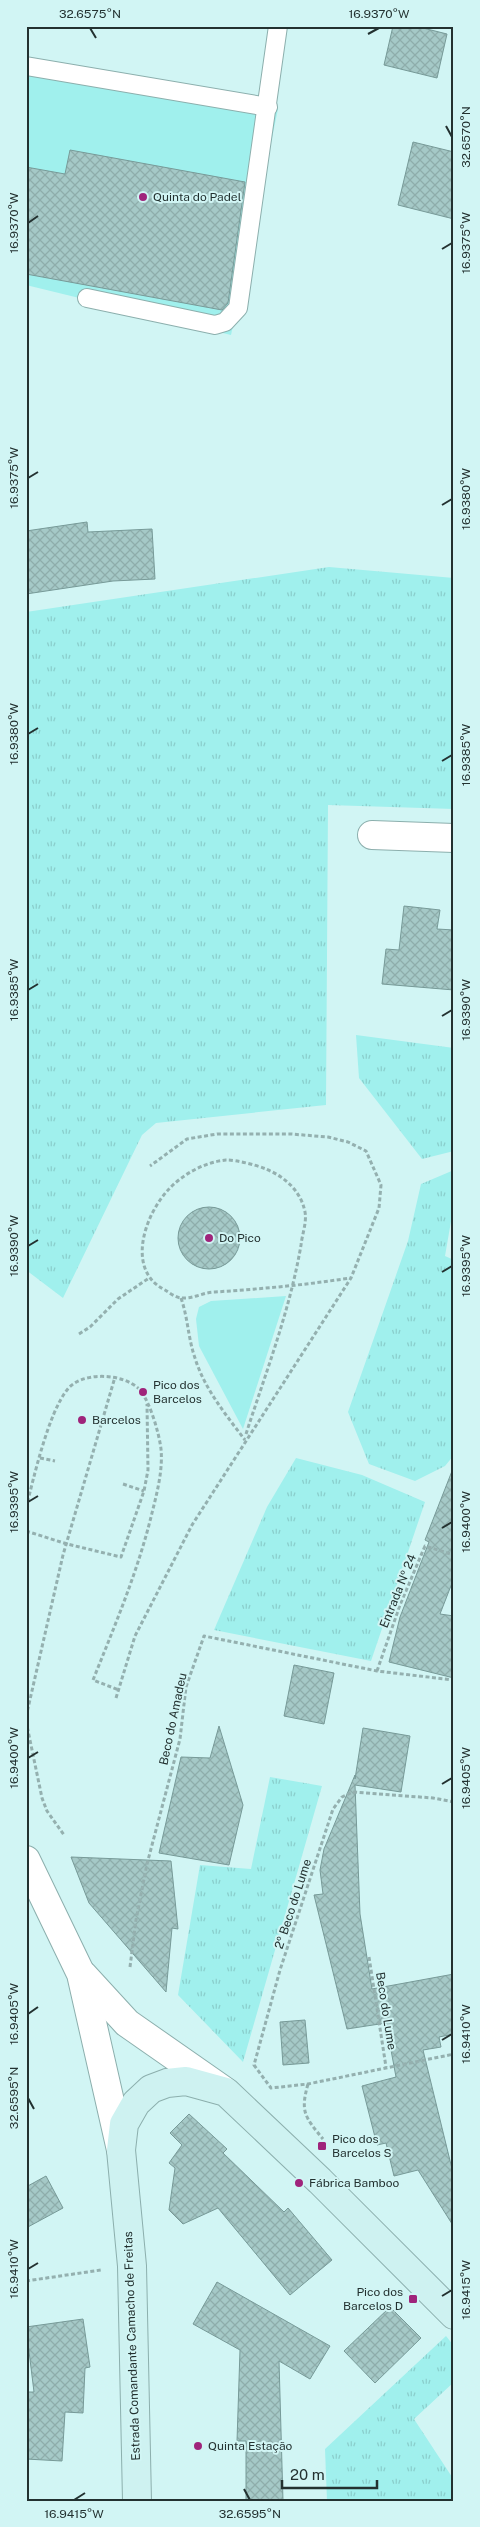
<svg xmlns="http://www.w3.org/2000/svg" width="480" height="2527" font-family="'Public Sans',sans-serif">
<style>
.grass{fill:url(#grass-tufts)}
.park{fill:#a0f0ed}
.building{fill:url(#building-cross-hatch);stroke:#779a98}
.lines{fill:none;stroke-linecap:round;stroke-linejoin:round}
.service-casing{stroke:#8cafad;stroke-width:20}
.minor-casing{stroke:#8cafad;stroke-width:30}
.secondary-casing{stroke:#8cafad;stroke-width:30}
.path{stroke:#94b0af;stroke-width:3;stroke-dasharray:4 2.5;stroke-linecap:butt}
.service{stroke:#fff;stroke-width:18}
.minor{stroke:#fff;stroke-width:28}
.secondary{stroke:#cef2f1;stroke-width:28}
.ticks{fill:none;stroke:#233130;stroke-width:2}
.poi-dot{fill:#9f247b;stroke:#d1f5f4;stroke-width:2}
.labels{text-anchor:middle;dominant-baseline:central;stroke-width:4;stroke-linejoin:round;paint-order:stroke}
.poi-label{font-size:12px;fill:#233130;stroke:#d1f5f4;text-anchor:start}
.street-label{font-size:12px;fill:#233130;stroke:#d1f5f4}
.neatline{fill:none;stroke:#233130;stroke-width:2}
.ticks-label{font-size:12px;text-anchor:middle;fill:#233130}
</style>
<defs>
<pattern id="grass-tufts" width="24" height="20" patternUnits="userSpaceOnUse" patternTransform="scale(1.25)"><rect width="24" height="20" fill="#a0f0ed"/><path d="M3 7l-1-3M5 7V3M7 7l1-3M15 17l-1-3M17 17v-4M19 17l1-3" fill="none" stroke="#8acecc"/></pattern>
<pattern id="building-cross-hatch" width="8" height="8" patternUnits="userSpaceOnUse" patternTransform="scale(1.25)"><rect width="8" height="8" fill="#a5c9c7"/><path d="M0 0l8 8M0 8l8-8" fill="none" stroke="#8eadab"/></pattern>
</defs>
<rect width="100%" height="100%" fill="#d1f5f4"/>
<g class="grass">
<path d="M329,567L454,578V809L328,805L326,1105L156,1123L142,1135L63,1298L26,1270V612Z"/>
<path d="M356,1035L454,1048V1151L422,1159L359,1078Z"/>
<path d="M454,1170V1204L445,1256L454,1260V1455L445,1466L415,1481L369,1464L348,1412L408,1241L421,1184Z"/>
<path d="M296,1458L362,1475L425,1502L371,1661L214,1630L267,1507Z"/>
<path d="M270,1777L322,1786L243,2062L178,1995L200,1865L251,1869Z"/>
<path d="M446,2336L454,2346V2382L414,2419L454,2480V2501H327L325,2449Z"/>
</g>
<g class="park">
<path d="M26,68L278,109L231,335L26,285Z"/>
<path d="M286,1296L243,1429L199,1346L196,1319L199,1307L211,1301Z"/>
</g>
<g class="building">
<path d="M393,26H415L447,34L437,78L384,65Z"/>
<path d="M413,142L454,152V219L398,205Z"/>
<path d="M70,150L245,182L228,303L222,310L26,274V167L65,174Z"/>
<path d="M87,522L88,532L152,529L155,579L113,581L26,594V531Z"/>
<path d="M404,906L440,910L437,929L454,930V990L382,984L386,949L399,950Z"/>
<circle cx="209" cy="1238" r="31"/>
<path d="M452,1471H454V1578L440,1614L454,1616V1678L389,1662L400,1617L429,1542L425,1540Z"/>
<path d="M294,1665L334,1673L324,1724L284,1716Z"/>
<path d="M219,1726L243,1805L229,1865L159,1853L181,1757L210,1758Z"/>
<path d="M363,1728L410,1736L401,1792L355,1785L360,1914L372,1989L454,1974V2034L439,2037L441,2047L423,2050L454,2177V2227L418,2170L394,2176L386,2143L377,2145L362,2086L396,2077L386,2023L347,2029L314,1895L323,1894L320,1870L324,1849L355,1775V1779Z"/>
<path d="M71,1857L171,1861L178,1929L172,1928L166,1992L89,1903Z"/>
<path d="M305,2020L309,2063L283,2065L280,2022Z"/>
<path d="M189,2114L227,2149L223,2153L284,2212L288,2208L332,2260L290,2295L218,2208L183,2224L169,2210L175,2168L169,2163L182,2145L170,2133Z"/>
<path d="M46,2176L63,2208L26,2228V2187Z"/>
<path d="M217,2282L330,2346L310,2379L279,2361L283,2501H246V2441H237L240,2350L193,2324Z"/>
<path d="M390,2307L421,2338L375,2383L344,2351Z"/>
<path d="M83,2319L90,2367L85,2368L83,2413L65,2412L62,2461L26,2459V2392H34L26,2327Z"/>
</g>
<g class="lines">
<defs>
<g id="service">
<path d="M26,66L268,107"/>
<path d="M87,298L215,325L225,322L238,308L278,26"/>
</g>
<g id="minor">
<path d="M372,835L454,838"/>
<path d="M26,1860L81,1974L121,2150"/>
<path d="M83,1975L127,2023L223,2090"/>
</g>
<path id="secondary" d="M137,2501L132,2266L121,2150L124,2124L136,2103L151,2089L167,2083L186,2081L226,2092L320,2181L454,2315"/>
</defs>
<use href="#service" class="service-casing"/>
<use href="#minor" class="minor-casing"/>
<use href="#secondary" class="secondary-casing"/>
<g class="path">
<path d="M181,1298C188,1318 188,1338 195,1358C204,1388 226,1415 245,1440"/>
<path d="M79,1334L90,1327L118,1299L149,1278"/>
<path d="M246,1434C266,1372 290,1310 301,1245C302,1235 307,1222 305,1212C301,1191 285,1177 266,1169C256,1165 237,1160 226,1160C205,1162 183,1174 169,1189C145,1214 125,1270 165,1290C170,1293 176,1298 182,1298C193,1299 204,1292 215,1292C260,1289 305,1285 350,1278"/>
<path d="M40,1458L55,1461"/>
<path d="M123,1484L144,1491"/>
<path d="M26,1508C34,1477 48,1414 67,1390C81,1371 123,1373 139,1389C150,1401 159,1433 161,1449C163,1470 157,1493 152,1513C138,1571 115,1625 93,1680L119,1690"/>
<path d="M26,1531L67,1544L121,1557L144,1491L148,1470L147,1404"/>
<path d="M377,1671L400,1605L425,1546L454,1555"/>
<path d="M116,1698L135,1636L192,1525L351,1278L379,1208L381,1185L366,1151L348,1142L328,1137L291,1134H217L187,1139L150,1166"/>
<path d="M26,1717L63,1555L115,1377"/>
<path d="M26,1721L42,1798L47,1811L64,1835"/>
<path d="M454,1802L433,1798L353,1792L342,1797L333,1809L280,1970L254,2065L271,2088L308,2084L454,2054"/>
<path d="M369,1957L386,2067"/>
<path d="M130,1967L136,1920L147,1864L180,1739L186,1687L204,1636L377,1671L454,1680"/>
<path d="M308,2084C300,2112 305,2117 323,2139"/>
<path d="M26,2281L101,2270"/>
</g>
<use href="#service" class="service"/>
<use href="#minor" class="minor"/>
<use href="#secondary" class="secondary"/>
</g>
<path class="ticks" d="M90,28L96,38M368,34L379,28M446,126L452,137M28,223L38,216M442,249L452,243M28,478L38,472M442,505L452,499M28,734L38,728M442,761L452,755M28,990L38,984M442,1016L452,1010M28,1246L38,1240M442,1272L452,1266M28,1502L38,1496M442,1528L452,1522M28,1758L38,1752M442,1784L452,1778M28,2014L38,2007M442,2040L452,2034M28,2098L34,2109M28,2269L38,2263M442,2296L452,2290M244,2489L250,2500M74,2500L85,2493"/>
<g class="poi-dot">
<circle cx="143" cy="197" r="5"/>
<circle cx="209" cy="1238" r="5"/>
<circle cx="143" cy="1392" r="5"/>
<circle cx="82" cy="1420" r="5"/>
<rect x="317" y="2141" width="10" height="10" rx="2.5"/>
<circle cx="299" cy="2183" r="5"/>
<rect x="408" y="2294" width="10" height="10" rx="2.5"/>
<circle cx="198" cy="2446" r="5"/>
</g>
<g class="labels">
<g class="poi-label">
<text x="153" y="197">Quinta do Padel</text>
<text x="219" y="1238">Do Pico</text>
<text x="153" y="1385">Pico dos<tspan x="153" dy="14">Barcelos</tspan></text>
<text x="92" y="1420">Barcelos</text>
<text x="332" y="2139">Pico dos<tspan x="332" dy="14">Barcelos S</tspan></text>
<text x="309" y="2183">Fábrica Bamboo</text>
<text x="403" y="2292" text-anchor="end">Pico dos<tspan x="403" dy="14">Barcelos D</tspan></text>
<text x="208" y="2446">Quinta Estação</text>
</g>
<g class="street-label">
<text transform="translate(398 1591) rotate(-68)">Entrada Nº 24</text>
<text transform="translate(173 1719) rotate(-78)">Beco do Amadeu</text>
<text transform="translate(293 1904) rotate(-72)">2º Beco do Lume</text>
<text transform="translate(386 2011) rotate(81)">Beco do Lume</text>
<text transform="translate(132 2346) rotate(-92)">Estrada Comandante Camacho de Freitas</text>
</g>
</g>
<rect width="480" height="2527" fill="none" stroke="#d1f5f4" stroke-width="55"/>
<path d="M282 2480v8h95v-8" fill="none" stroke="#233130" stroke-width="2.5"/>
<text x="290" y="2480" font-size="15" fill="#233130" stroke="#d1f5f4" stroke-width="4" paint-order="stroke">20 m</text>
<rect x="28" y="28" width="424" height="2472" class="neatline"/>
<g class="ticks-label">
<text x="90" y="18">32.6575°N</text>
<text x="379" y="18">16.9370°W</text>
<text transform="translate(466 137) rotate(-90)" y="4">32.6570°N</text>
<text transform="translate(14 223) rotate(-90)" y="4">16.9370°W</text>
<text transform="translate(466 243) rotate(-90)" y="4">16.9375°W</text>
<text transform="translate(14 478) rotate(-90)" y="4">16.9375°W</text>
<text transform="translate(466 499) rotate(-90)" y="4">16.9380°W</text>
<text transform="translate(14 734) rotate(-90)" y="4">16.9380°W</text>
<text transform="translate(466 755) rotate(-90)" y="4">16.9385°W</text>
<text transform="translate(14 990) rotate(-90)" y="4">16.9385°W</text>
<text transform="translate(466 1010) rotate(-90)" y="4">16.9390°W</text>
<text transform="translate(14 1246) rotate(-90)" y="4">16.9390°W</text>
<text transform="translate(466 1266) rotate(-90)" y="4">16.9395°W</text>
<text transform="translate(14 1502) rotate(-90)" y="4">16.9395°W</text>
<text transform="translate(466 1522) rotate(-90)" y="4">16.9400°W</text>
<text transform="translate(14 1758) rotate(-90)" y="4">16.9400°W</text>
<text transform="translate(466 1778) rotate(-90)" y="4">16.9405°W</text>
<text transform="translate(14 2014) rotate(-90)" y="4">16.9405°W</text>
<text transform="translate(466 2034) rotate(-90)" y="4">16.9410°W</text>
<text transform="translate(14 2098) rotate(-90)" y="4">32.6595°N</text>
<text transform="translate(14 2269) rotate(-90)" y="4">16.9410°W</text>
<text transform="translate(466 2290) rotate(-90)" y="4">16.9415°W</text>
<text x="74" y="2518">16.9415°W</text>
<text x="250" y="2518">32.6595°N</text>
</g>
</svg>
